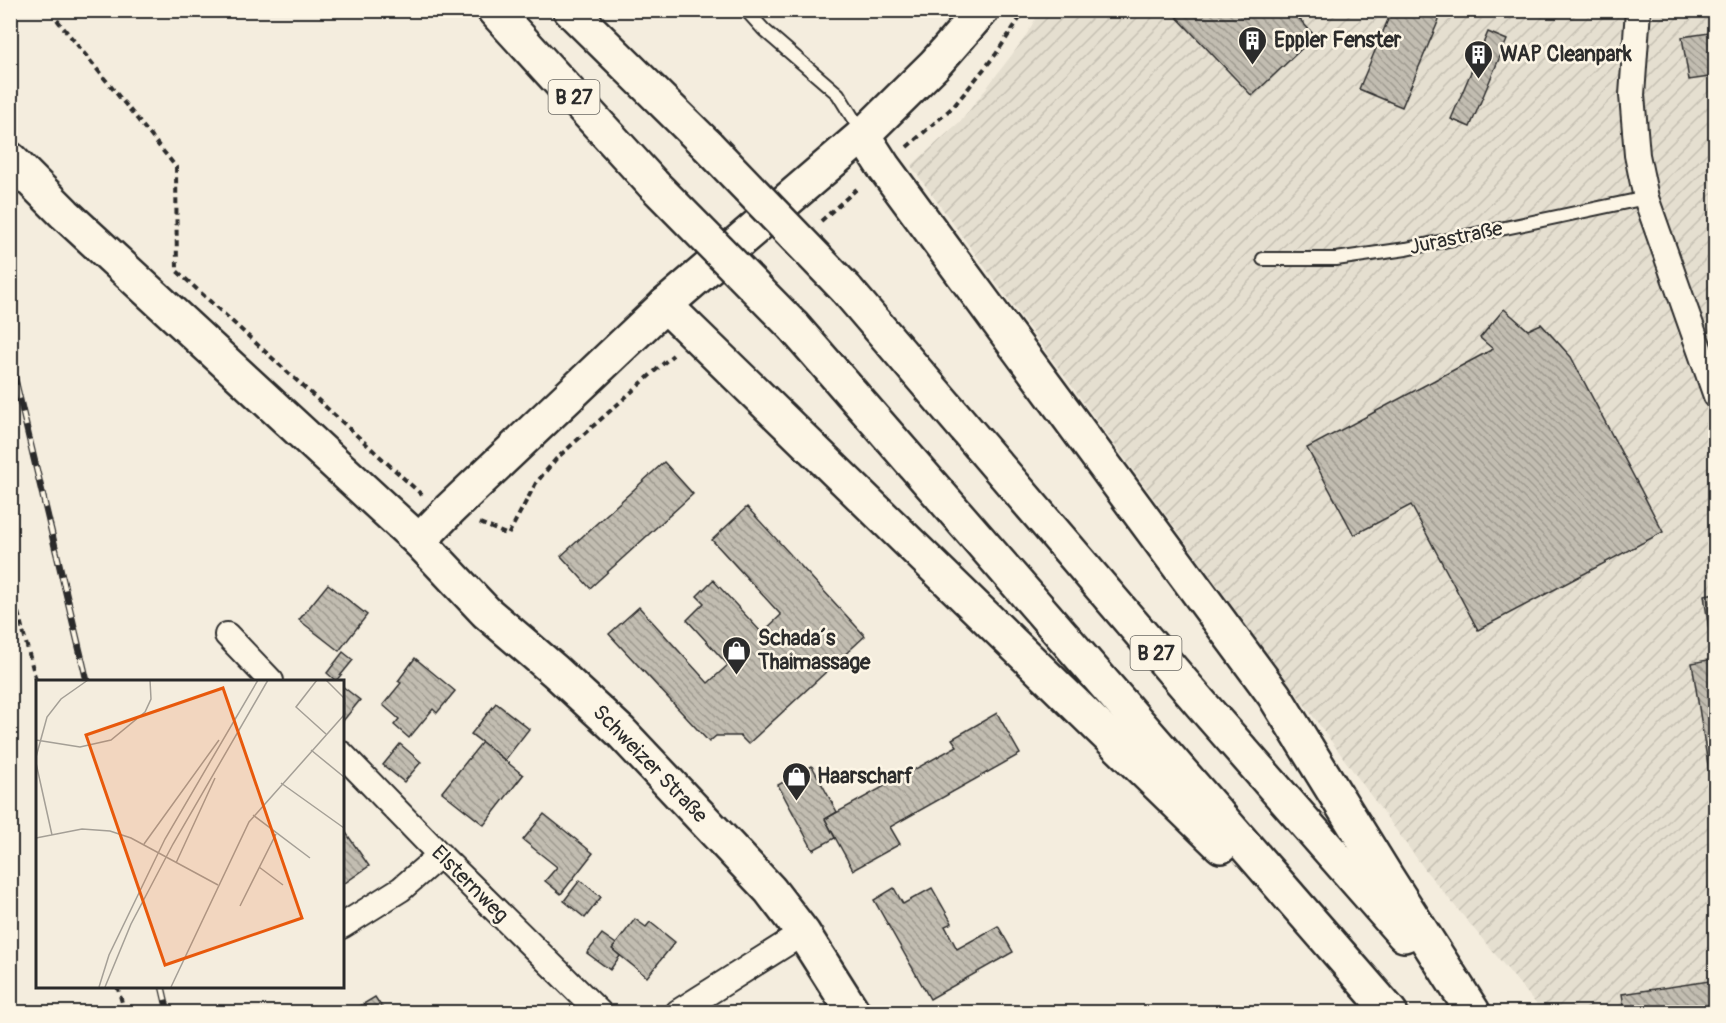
<svg xmlns="http://www.w3.org/2000/svg" width="1726" height="1023" font-family="Pangolin,sans-serif">
<style>
.industrial{fill:url(#industrial-furrows)}
.building{fill:url(#building-back-hatch);stroke:#2b2b2b;stroke-width:1.5}
.lines{fill:none;stroke-linecap:round;stroke-linejoin:round}
.lane-casing{stroke:#2b2b2b;stroke-width:16}
.street-casing{stroke:#2b2b2b;stroke-width:28}
.secondary-casing{stroke:#2b2b2b;stroke-width:38}
.highway-casing{stroke:#2b2b2b;stroke-width:38}
.path{stroke:#2b2b2b;stroke-width:4;stroke-dasharray:6 4.5;stroke-linecap:butt}
.lane{stroke:#fcf5e5;stroke-width:12}
.street{stroke:#fcf5e5;stroke-width:24}
.secondary{stroke:#fcf5e5;stroke-width:33}
.highway{stroke:#fcf5e5;stroke-width:33}
.rail-casing{stroke:#2b2b2b;stroke-width:7}
.rail{stroke:#fcf5e5;stroke-width:4.5;stroke-dasharray:14;stroke-linecap:butt}
.highway-bridge-casing{stroke:#2b2b2b;stroke-width:38;stroke-linecap:butt}
.highway-bridge{stroke:#fcf5e5;stroke-width:33}
.labels{text-anchor:middle;dominant-baseline:central;stroke-width:5;stroke-linejoin:round;paint-order:stroke}
.shield{fill:#fcf5e5;stroke:#6a6863;stroke-width:1.5}
.shield-label{font-size:20px;font-weight:bold;fill:#2b2b2b}
.poi-label{font-size:21px;font-weight:bold;fill:#2b2b2b;stroke:#fcf5e5;text-anchor:start}
.street-label{font-size:21px;fill:#2b2b2b;stroke:#fcf5e5}
.inset-road{fill:none;stroke:#a49f96;stroke-width:1.5}
.view{fill:#e8590c;fill-opacity:0.15;stroke:#e8590c;stroke-width:3}
.inset-edge{fill:none;stroke:#2b2b2b;stroke-width:3}
</style>
<defs>
<pattern id="industrial-furrows" width="10" height="10" patternUnits="userSpaceOnUse" patternTransform="scale(1.5)"><rect width="10" height="10" fill="#e5dfd0"/><path d="M-1 1l2-2M0 10L10 0M9 11l2-2" fill="none" stroke="#c5c0b3"/></pattern>
<pattern id="building-back-hatch" width="6" height="6" patternUnits="userSpaceOnUse" patternTransform="scale(1.5)"><rect width="6" height="6" fill="#c2bdb1"/><path d="M-1 5l2 2M0 0l6 6M5-1l2 2" fill="none" stroke="#9e9a90"/></pattern>
</defs>
<rect width="100%" height="100%" fill="#f4edde"/>
<filter id="ink" filterUnits="userSpaceOnUse"><feTurbulence type="fractalNoise" baseFrequency=".0167" numOctaves="2"/><feDisplacementMap in="SourceGraphic" scale="12" xChannelSelector="R" yChannelSelector="G"/><feConvolveMatrix kernelMatrix="1 2 1 2 8 2 1 2 1" color-interpolation-filters="sRGB"/></filter>
<g filter="url(#ink)">
<path class="industrial" d="M1040,11H1715V1012H1543L1426,871L911,166L962,120L1024,39Z"/>
<g class="building">
<path d="M1170,10H1291L1315,36L1252,96Z"/>
<path d="M1392,10H1443L1402,107L1359,89Z"/>
<path d="M1488,32L1507,40L1470,127L1451,119Z"/>
<path d="M1716,32V76L1689,80L1682,37Z"/>
<path d="M1504,309L1528,330L1541,324L1571,357L1663,532L1478,630L1411,505L1354,535L1307,448L1493,349L1480,338Z"/>
<path d="M664,462L693,494L590,588L561,556Z"/>
<path d="M747,507L865,636L748,744L740,736H716L709,742L609,634L639,607L708,683L728,665L687,620L704,603L697,596L713,580L762,633L781,615L712,540Z"/>
<path d="M328,584L367,615L339,651L299,620Z"/>
<path d="M1716,593V816L1692,663L1713,659L1704,595Z"/>
<path d="M343,652L353,660L336,681L327,673Z"/>
<path d="M415,658L455,691L437,713L433,709L409,738L394,725L399,719L383,705L401,683L398,681Z"/>
<path d="M342,686L360,700L343,721L342,720Z"/>
<path d="M496,703L529,729L505,760L471,734Z"/>
<path d="M997,713L1020,754L890,827L900,844L853,870L825,819L957,746L952,739Z"/>
<path d="M482,742L523,775L484,825L442,792Z"/>
<path d="M400,744L421,762L404,782L383,765Z"/>
<path d="M812,766L837,812L825,819L835,838L813,850L778,785Z"/>
<path d="M544,814L593,853L561,894L545,881L557,867L523,840Z"/>
<path d="M342,827L369,866L342,885Z"/>
<path d="M580,880L601,897L585,918L564,901Z"/>
<path d="M894,888L903,904L932,888L952,923L945,926L957,949L998,926L1013,952L930,999L874,900Z"/>
<path d="M635,919L646,927L650,922L675,942L647,977L612,949Z"/>
<path d="M602,934L616,944L612,949L620,956L610,970L587,953Z"/>
<path d="M1716,980V1012H1625L1622,994Z"/>
<path d="M375,997L385,1012H350Z"/>
</g>
<g class="lines">
<defs>
<g id="lane">
<path d="M746,10L764,30L838,94L862,133"/>
<path d="M1263,259H1336L1406,249L1646,198"/>
</g>
<g id="street">
<path d="M1638,10L1632,95L1637,155L1646,198L1716,396"/>
<path d="M227,635L271,681"/>
<path d="M342,754L440,855L599,1012"/>
<path d="M342,926L401,889L440,855"/>
<path d="M678,1012L803,933"/>
</g>
<g id="secondary">
<path d="M10,159L65,214L419,541L486,612L555,671L621,732L770,890L803,933L853,1012"/>
<path d="M419,541L450,509L665,305L863,135L935,64L982,10"/>
</g>
<g id="highway">
<path d="M494,10L653,184"/>
<path d="M570,10L708,146"/>
<path d="M863,135L883,166L1274,695L1386,876L1473,1012"/>
<path d="M846,289L1202,705L1404,935"/>
<path d="M665,305L1221,846"/>
<path d="M794,327L1390,1012"/>
</g>
</defs>
<use href="#lane" class="lane-casing"/>
<use href="#street" class="street-casing"/>
<use href="#secondary" class="secondary-casing"/>
<use href="#highway" class="highway-casing"/>
<g class="path">
<path d="M53,10L58,21L176,167L177,271L422,495"/>
<path d="M907,147L954,106L996,54L1025,10"/>
<path d="M821,221L860,186"/>
<path d="M480,523L508,535L536,483L556,459L673,355"/>
<path d="M10,582L38,688"/>
<path d="M117,986L125,1012"/>
</g>
<use href="#lane" class="lane"/>
<use href="#street" class="street"/>
<use href="#secondary" class="secondary"/>
<use href="#highway" class="highway"/>
<defs>
<g id="rail">
<path d="M10,358L87,681"/>
<path d="M162,986L168,1012"/>
</g>
</defs>
<use href="#rail" class="rail-casing"/>
<use href="#rail" class="rail"/>
<defs>
<g id="highway-bridge">
<path d="M708,146L846,289"/>
<path d="M653,184L794,327"/>
</g>
</defs>
<use href="#highway-bridge" class="highway-bridge-casing"/>
<use href="#highway-bridge" class="highway-bridge"/>
</g>
</g>
<defs>
<symbol id="building-pin" viewBox="-11 -11 22 30"><path d="M0 17L-7.5 6A9.5 9.5 0 1 1 7.5 6Z" fill="#2b2b2b" stroke="#fcf5e5"/><path d="M-4-6H4V6H1V3H-1V6H-4ZM-2.5-4.3h1.7v1.8h-1.7ZM.8-4.3h1.7v1.8H.8ZM-2.5-1h1.7V.8h-1.7ZM.8-1h1.7V.8H.8Z" fill="#fff"/></symbol>
<symbol id="shop-pin" viewBox="-11 -11 22 30"><path d="M0 17L-7.5 6A9.5 9.5 0 1 1 7.5 6Z" fill="#2b2b2b" stroke="#fcf5e5"/><path d="M-5-2.5h2.3a2.7 3.5 0 0 1 5.4 0H5L5.5 6h-11ZM-1.5-2.5h3a1.5 2.3 0 0 0-3 0Z" fill="#fff"/></symbol>
</defs>
<g fill-rule="evenodd">
<use href="#building-pin" x="1236" y="24" width="33" height="45"/>
<use href="#building-pin" x="1462" y="38" width="33" height="45"/>
<use href="#shop-pin" x="720" y="634" width="33" height="45"/>
<use href="#shop-pin" x="780" y="760" width="33" height="45"/>
</g>
<g class="labels">
<g class="shield">
<rect x="548.5" y="80" width="51" height="34" rx="4.5"/>
<rect x="1130.5" y="636" width="51" height="34" rx="4.5"/>
</g>
<g class="shield-label">
<text x="574" y="97">B 27</text>
<text x="1156" y="653">B 27</text>
</g>
<g class="poi-label">
<text x="1274" y="40">Eppler Fenster</text>
<text x="1500" y="54">WAP Cleanpark</text>
<text x="758" y="638">Schada´s<tspan x="758" dy="24">Thaimassage</tspan></text>
<text x="817" y="776">Haarscharf</text>
</g>
<g class="street-label">
<text transform="translate(1456 238) rotate(-12)">Jurastraße</text>
<text transform="translate(650 764) rotate(46)">Schweizer Straße</text>
<text transform="translate(470 884) rotate(45)">Elsternweg</text>
</g>
</g>
<g transform="translate(36 680)">
<rect width="308" height="308" fill="#f4edde"/>
<path class="inset-road" d="M281,0L260,27L290,54M290,0L308,18M0,60L44,67L75,60L109,32L115,19L114,0M275,70L308,97M0,77L11,37L25,19L52,0M0,83L16,155M245,103L308,148M217,135L274,178M0,158L46,149L74,151L95,158L182,205M108,164L183,60M140,183L179,98M223,187L247,205M204,226L240,154M63,307L73,275L129,159L222,0M69,307L95,244L137,164L232,0M135,307L213,142L308,35"/>
<path class="view" d="M187,8L266,238L129,285L50,55Z"/>
<rect width="308" height="308" class="inset-edge"/>
</g>
<rect width="1726" height="1023" fill="none" stroke="#fcf5e5" stroke-width="36"/>
<rect x="18" y="18" width="1690" height="987" fill="none" stroke="#2b2b2b" stroke-width="2" filter="url(#ink)"/>
</svg>
